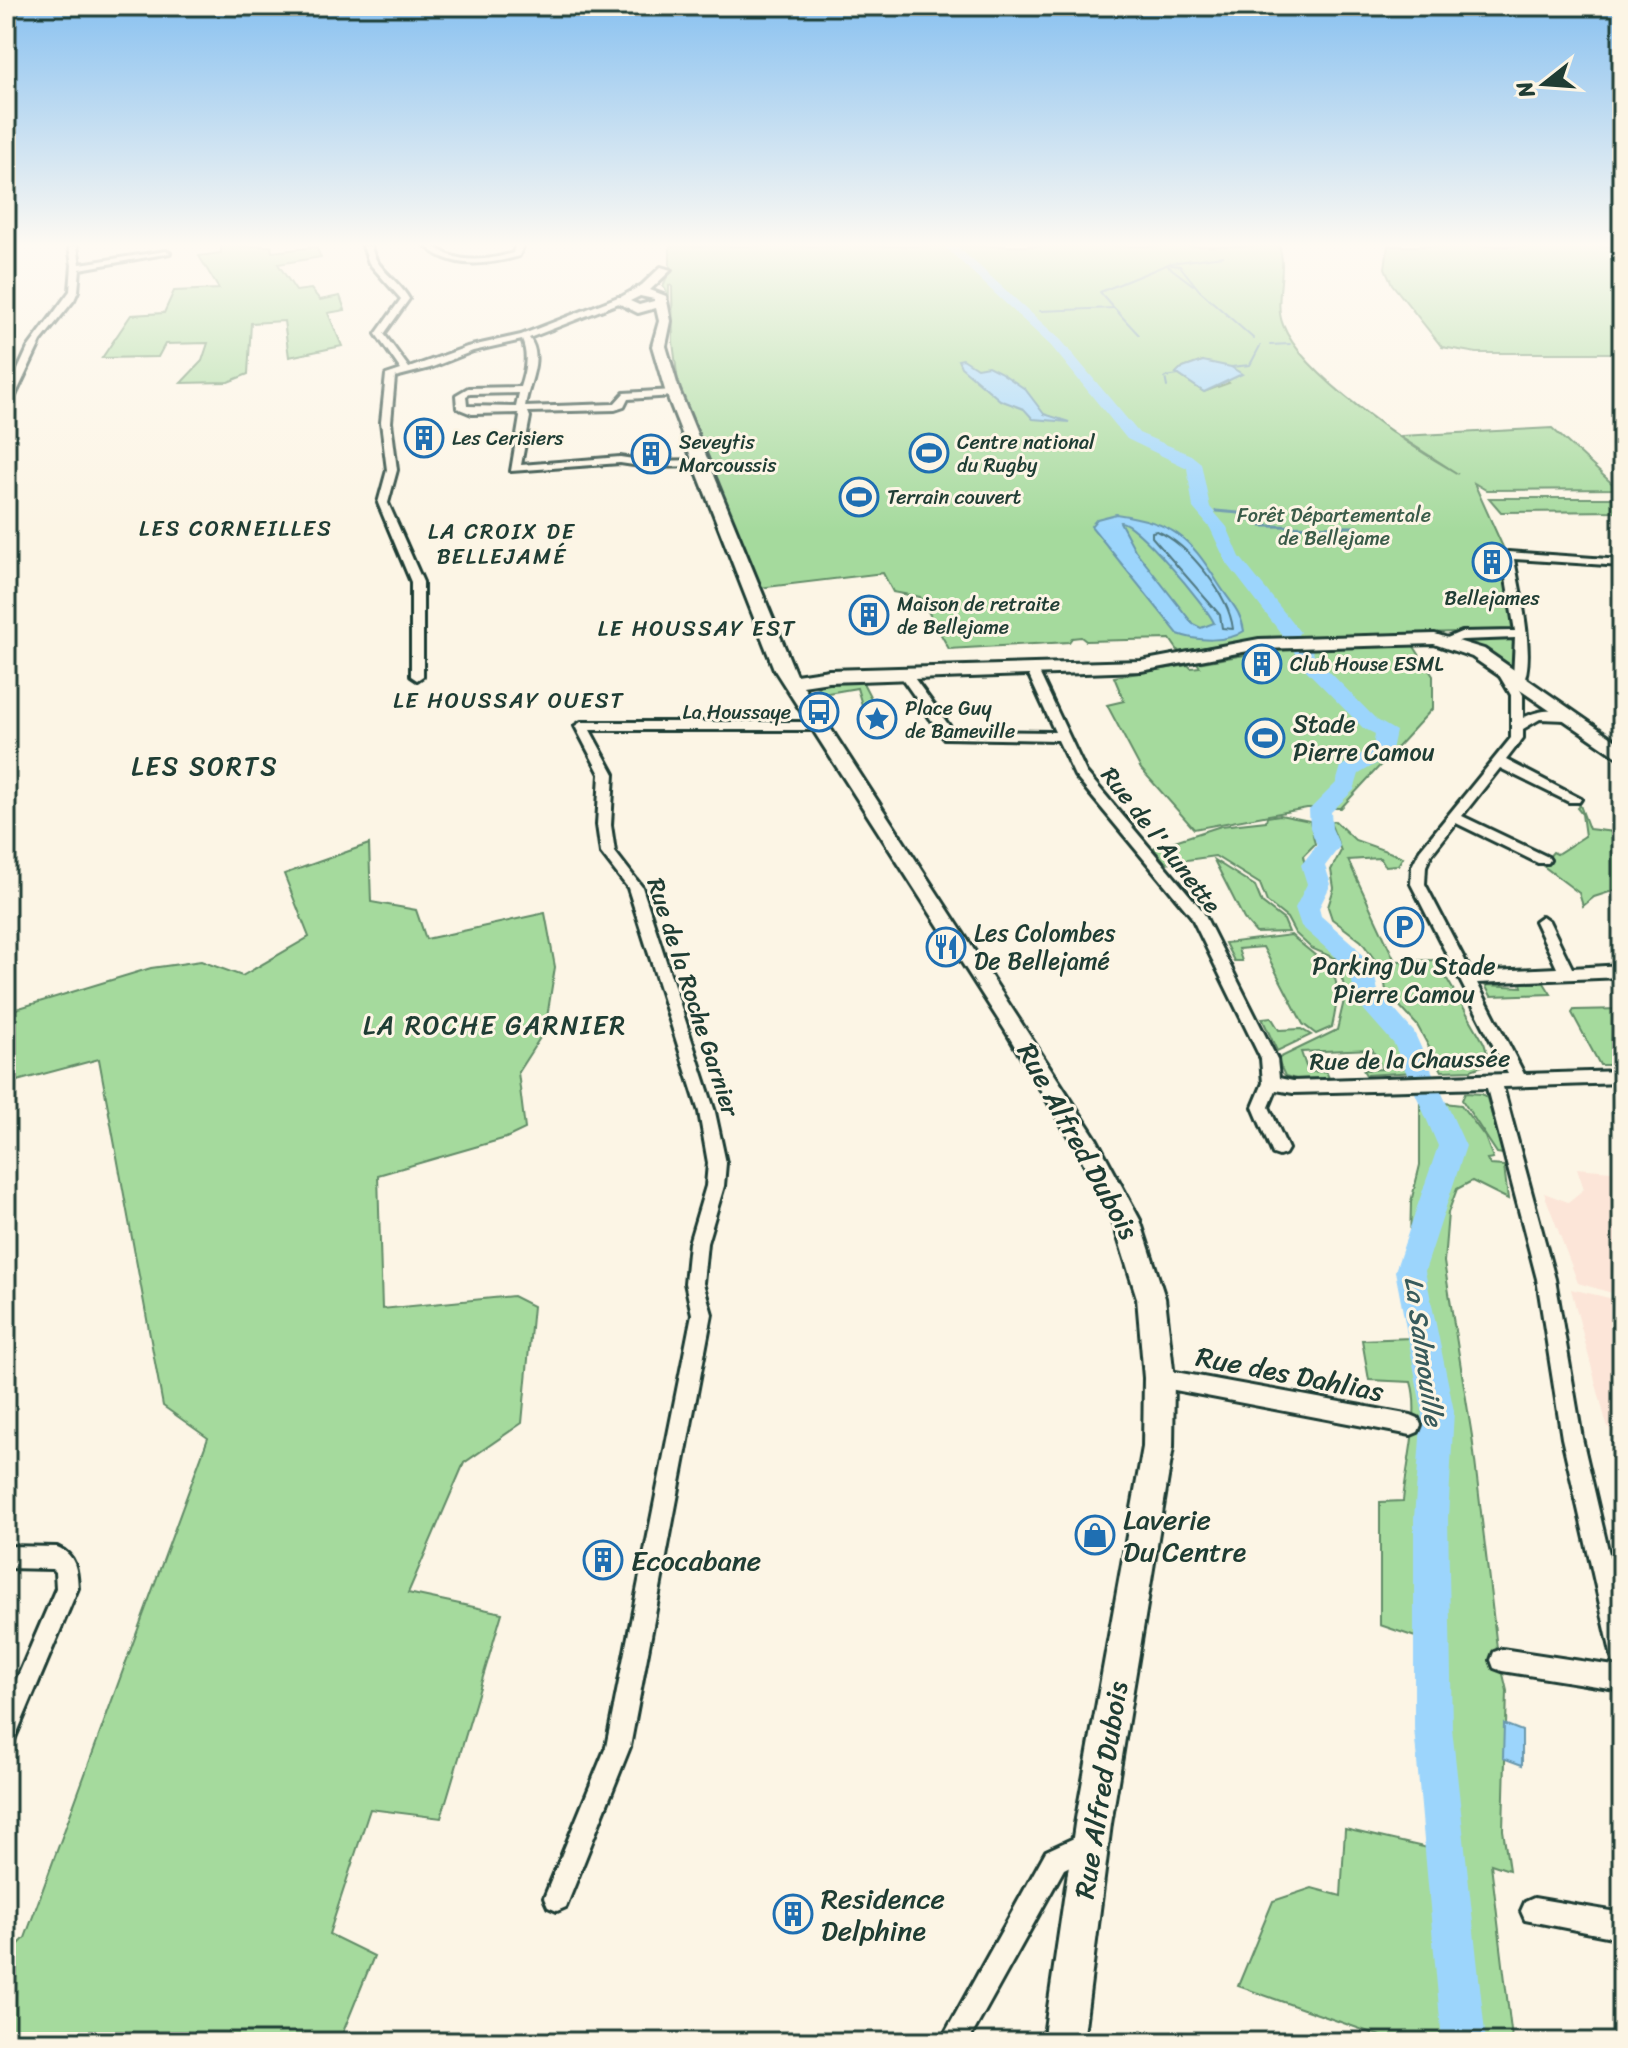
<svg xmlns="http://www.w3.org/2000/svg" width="1628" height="2048" font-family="Sriracha,sans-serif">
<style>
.built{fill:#fce5d8}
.green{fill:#a5da9d;stroke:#628c68;stroke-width:2;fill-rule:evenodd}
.water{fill:#9cd5fc;stroke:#6a98ac;stroke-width:2;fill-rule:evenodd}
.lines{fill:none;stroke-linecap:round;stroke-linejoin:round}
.shore{stroke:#517a84;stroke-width:2}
.stream-far1{stroke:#6a98ac;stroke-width:2}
.stream{stroke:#6a98ac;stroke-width:3}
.river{fill:#9cd5fc;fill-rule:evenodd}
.street-casing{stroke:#1f3d34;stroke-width:6}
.secondary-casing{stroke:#1f3d34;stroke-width:6}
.street{fill:#fcf5e5;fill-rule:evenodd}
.secondary{fill:#fcf5e5;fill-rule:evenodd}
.labels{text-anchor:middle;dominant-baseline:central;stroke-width:6;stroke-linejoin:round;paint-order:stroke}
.far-poi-label{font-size:20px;fill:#1f3d34;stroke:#fcf5e5;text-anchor:start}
.far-park-label{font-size:20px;fill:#3a5c49;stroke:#fcf5e5}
.far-neighbourhood-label{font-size:22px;letter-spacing:2px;fill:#1f3d34;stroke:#fcf5e5}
.poi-label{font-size:24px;fill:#1f3d34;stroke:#fcf5e5;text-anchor:start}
.street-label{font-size:24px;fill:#1f3d34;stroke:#fcf5e5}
.neighbourhood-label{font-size:26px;letter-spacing:2px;fill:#1f3d34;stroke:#fcf5e5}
.water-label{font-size:26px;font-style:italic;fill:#385b5c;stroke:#fcf5e5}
.near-street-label{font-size:28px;fill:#1f3d34;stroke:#fcf5e5}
.near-poi-label{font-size:28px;fill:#1f3d34;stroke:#fcf5e5;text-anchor:start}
</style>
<rect width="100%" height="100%" fill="#fcf5e5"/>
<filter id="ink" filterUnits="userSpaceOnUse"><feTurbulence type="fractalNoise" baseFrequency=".0125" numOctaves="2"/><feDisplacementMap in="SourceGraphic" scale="16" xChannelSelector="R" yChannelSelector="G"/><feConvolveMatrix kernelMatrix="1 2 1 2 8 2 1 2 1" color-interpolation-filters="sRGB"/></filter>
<g filter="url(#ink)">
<g class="built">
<path d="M1577,1168L1622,1172V1296L1578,1283L1544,1193L1568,1202L1584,1189Z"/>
<path d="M1571,1289L1622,1301V1437H1613L1606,1422Z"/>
</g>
<g class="green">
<path d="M221,246H271L272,252L316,247L321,257L278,264L296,291L311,289L320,300L340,296L345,310L328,313L342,346L289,357L284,321L251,323L248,374L228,382L181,383L202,361L208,343L165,344L158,357L102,358L131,315L164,313L174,291L219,289L199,256L221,253Z"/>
<path d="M670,246H1279C1288,269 1273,301 1283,325C1303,376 1410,446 1458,474L1399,436L1552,428L1618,489L1486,490L1474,483L1507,556L1512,630L1252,639L1179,652L1170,639L1086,641L1081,637L1072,638L1069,642L949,649L920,597L893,592L883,573L759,588L679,390L673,342L672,286L669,285V296L663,286L670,270ZM1203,361L1229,383L1204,392L1176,373L1180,369Z"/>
<path d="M1388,246H1622L1618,250L1622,255V353H1477L1442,347L1392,284L1385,268Z"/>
<path d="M1489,498H1622V511L1501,512Z"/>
<path d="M1507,638L1517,643L1513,670L1458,641Z"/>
<path d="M1413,645L1433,676V708L1341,808H1307L1194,829L1141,769L1107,705L1124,701L1114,677L1188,665L1191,668L1200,667L1197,663L1269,651Z"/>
<path d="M862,681L873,702L862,705L857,688L817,695L814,692L820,685Z"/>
<path d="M1580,805L1589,829L1622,833V888L1594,897L1583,906L1579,893L1542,865L1553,852L1557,854L1585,836L1582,814L1577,808Z"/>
<path d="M1280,815L1310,821L1315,844L1303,856L1309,884L1299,904L1304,922L1344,958H1334L1311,948L1295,933L1287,918L1267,902L1260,884L1215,856L1166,863L1153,848L1221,826L1266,821L1267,817Z"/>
<path d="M1335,821L1355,840L1403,857L1398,865L1385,866L1380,858L1348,860L1395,961L1436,960L1484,1043L1488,1056L1485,1065L1471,1070L1442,1071L1417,1025L1386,991L1384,976L1375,960L1361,941L1332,919L1328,907L1334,888L1331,870L1341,851L1330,822Z"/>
<path d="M369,844L371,902L416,910L426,939L545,913L555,967L545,1030L518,1072L525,1129L506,1138L378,1175L382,1309L513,1296L533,1306L522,1423L464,1463L408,1593L502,1613L441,1818L370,1809L329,1934L374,1956L339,2042H6V1957L25,1938L208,1438L163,1406L99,1059L6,1084V1012L151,968L201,961L242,976L309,937L284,874Z"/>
<path d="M1214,860L1255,886L1262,903L1284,920L1289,932L1256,933L1244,919Z"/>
<path d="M1291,935C1331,971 1346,967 1332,1027L1316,1034L1303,1024L1263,947L1238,949L1242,961H1234L1225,943Z"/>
<path d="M1337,963H1347C1356,973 1357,986 1364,997C1383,1022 1402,1043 1415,1072L1366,1075L1363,1070L1382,1069L1372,1049L1301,1052L1308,1072L1326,1071L1329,1078L1296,1079L1285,1076L1277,1059L1337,1030L1346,992Z"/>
<path d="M1521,983H1544L1551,994L1491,996L1485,985L1522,987Z"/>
<path d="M1622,1009V1065H1600L1572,1013L1574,1010Z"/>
<path d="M1271,1017L1279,1030L1301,1029L1311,1035L1277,1051L1262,1018Z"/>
<path d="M1465,1093L1482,1094L1487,1098L1503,1154L1497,1153L1462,1100Z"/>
<path d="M1420,1100L1461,1105L1485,1137L1493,1158L1487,1159L1490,1165L1504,1166L1508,1199L1472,1181L1457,1189L1448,1213L1444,1262L1472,1436L1497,1648L1507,1691L1503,1830L1509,1870L1491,1864L1512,2039L1518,2042H1386V2038L1238,1986L1273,1901L1312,1888L1341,1896L1345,1829L1445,1852L1433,1728V1643L1380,1625V1502L1403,1501C1406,1465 1421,1414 1411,1382L1369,1380L1362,1340L1410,1338L1402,1270L1410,1243L1411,1202L1420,1165Z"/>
</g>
<g class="water">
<path d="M963,359L977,368L988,366L1000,372L1025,389L1044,414L1069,422L1033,419L1024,409L1000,400L961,367L958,360Z"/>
<path d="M1203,361L1231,367L1242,374L1204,392L1176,373L1180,369Z"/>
<path d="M1116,514C1173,523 1188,535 1218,583C1229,601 1241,610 1244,631C1227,643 1196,641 1178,634L1091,526L1097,519ZM1120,522C1134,520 1207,606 1214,623L1201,628L1193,624L1135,550Z"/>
<path d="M1504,1724L1522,1731V1765L1503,1758Z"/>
</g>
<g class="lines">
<path class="shore" d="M1157,531C1188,544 1229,595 1233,629L1222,628L1220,615L1152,537V532Z"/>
<g class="stream-far1">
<path d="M1171,265L1180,266L1199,290L1254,339"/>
<path d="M1168,266L1193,285"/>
<path d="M1114,308L1139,335"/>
<path d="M1040,311L1114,308L1100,292L1171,263L1223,256"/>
<path d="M1270,345L1290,344"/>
<path d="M1231,367L1250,365L1260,346"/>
<path d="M1167,387L1165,377L1179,375"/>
</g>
<g class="stream">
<path d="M1216,511L1239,513L1250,520"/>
<path d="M1261,526L1358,527"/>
</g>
<g class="river">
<path d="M944,246H957L1061,340L1139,433L1191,455L1201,463L1210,507L1227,527L1240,557L1300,632L1297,636H1283L1226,562L1210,528L1193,508L1187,468L1127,439L1051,346Z"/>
<path d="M1303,643L1310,645L1315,657L1377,720L1396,731L1391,755L1359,774L1354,790L1331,812L1332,828L1340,846L1325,866L1331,884L1319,908L1321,916L1355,946L1373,969L1378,991L1414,1032L1466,1146L1425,1271L1454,1411L1448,1518L1452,1728L1486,2042H1442L1414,1728V1518L1422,1411L1395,1271L1438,1146L1394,1044L1356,1001L1351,977L1337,958L1301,926L1295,908L1307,884L1301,865L1317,845L1310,828L1309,810L1336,783L1341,766L1373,747L1375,734L1363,728L1299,663L1293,649Z"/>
</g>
<defs>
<g id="street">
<path d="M69,246H77L80,264L166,251L170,253L80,269L78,291L74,300L41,341L15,396L6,407V396L28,348L70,291L72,265Z"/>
<path d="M363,246H371C375,269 398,279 409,299L384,334L409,368L467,347L521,335L618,297H624V301L529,338C545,358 527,386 525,407L614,404L624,393L673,390L678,393L673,396L628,399L624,407L615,410L528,412L530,417L521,465L620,457L647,461L701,460L706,463L701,466L647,467L620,463L511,471L520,417L518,413L472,414L457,408L456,395L468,388L520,387C525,371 529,356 522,340L473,351L430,368L395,377L391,422L397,470L388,503L423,582V676L417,680L411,676V582L378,503L387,470L381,422L386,375L401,370L376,334L401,299L369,263ZM519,393L516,407L467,406L466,396L470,394Z"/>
<path d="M426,246C436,246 440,251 449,255C469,263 493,259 513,253L515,246H523L519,256C488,265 452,270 426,246Z"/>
<path d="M1508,552L1622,560V566L1514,559C1519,588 1537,660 1522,685L1518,686L1523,695V718C1537,710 1559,707 1572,716L1566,720L1540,719L1523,729V738L1506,760L1581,799L1579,802H1569L1500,768L1462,816L1548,857L1550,860L1548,863H1538L1456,823L1431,855L1426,866L1425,884L1471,972L1557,968L1535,921L1542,916L1549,921L1572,968L1622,965V977L1477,983L1524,1074L1622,1071V1083L1503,1087L1555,1279L1582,1438L1622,1610V1690L1502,1671L1494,1668L1491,1660L1494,1652L1502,1649L1614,1666L1562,1438L1537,1279L1487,1088L1293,1093L1276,1090L1269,1107L1288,1149L1285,1154L1279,1156L1273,1154L1253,1107L1263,1083L1261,1059L1191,916L1075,776L1058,740L944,738L899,674L901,671H909L953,731L1055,732L1026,669L1032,665L1036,666L1086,772L1202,910L1277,1059L1279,1078L1293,1081L1508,1074L1411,884L1412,866L1420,850L1511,738V695L1495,668L1501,664L1505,665L1513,679L1515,638L1462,640L1446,645L1440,641L1461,632L1515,631L1502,555Z"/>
<path d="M581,722H819L825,726L819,730H590L614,774L611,825L615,852L642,887L715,1112L726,1163L724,1186L707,1243L703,1283L712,1314L630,1747L566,1907L557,1911L548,1907L544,1898L606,1747L692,1314L685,1283L689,1243L706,1186L708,1163L699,1112L628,888L601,853L597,825L600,774L575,726Z"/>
<path d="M1159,1369L1411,1415L1418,1418L1421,1425L1418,1432L1411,1435L1159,1387L1152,1384L1149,1378L1152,1372Z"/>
<path d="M6,1546L57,1547C76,1555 77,1570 78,1588L14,1740L6,1744V1704L56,1588L55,1572L52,1569L6,1568Z"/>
<path d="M1089,1831L1098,1834L1101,1843L1098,1852L1064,1869L968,2042H940L1046,1851Z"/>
<path d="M1534,1898L1622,1913V1939L1525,1920L1521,1911L1525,1902Z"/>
</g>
<path id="secondary" d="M661,267L671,270L650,290L666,296L671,321L666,346L679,390L796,675L829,670L1141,661L1259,639L1435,634L1484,649L1622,745V760L1472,657L1434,644L1259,649L1141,671L829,682L803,686L1097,1140L1140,1220L1165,1298L1174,1378L1173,1447L1111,1824L1083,2042H1043L1075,1824L1143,1447L1144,1378L1137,1298L1113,1221L1079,1154L1005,1030L774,669L665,390L652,346L659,321L656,308L638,313L614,301L642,285ZM640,296L654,299V301L639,305L630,301Z"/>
</defs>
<use href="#street" class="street-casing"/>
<use href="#secondary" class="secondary-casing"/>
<use href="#street" class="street"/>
<use href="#secondary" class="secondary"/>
</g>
</g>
<linearGradient id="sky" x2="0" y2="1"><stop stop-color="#89c1f0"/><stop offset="0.46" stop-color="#fefaf3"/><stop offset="1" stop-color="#fefaf3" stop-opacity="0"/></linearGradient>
<rect width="1628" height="532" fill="url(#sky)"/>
<defs>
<symbol id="building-ring" viewBox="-11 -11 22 22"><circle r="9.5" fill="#fcf5e5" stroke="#1f6fb2" stroke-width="1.5"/><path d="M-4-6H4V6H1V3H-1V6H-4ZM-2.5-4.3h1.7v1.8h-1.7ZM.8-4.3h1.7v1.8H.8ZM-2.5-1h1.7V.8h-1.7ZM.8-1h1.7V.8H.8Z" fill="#1f6fb2"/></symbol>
<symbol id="stadium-ring" viewBox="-11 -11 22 22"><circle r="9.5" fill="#fcf5e5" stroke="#1f6fb2" stroke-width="1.5"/><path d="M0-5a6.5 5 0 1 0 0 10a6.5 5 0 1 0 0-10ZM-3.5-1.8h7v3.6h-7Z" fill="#1f6fb2"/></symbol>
<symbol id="bus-ring" viewBox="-11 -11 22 22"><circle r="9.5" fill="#fcf5e5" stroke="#1f6fb2" stroke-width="1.5"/><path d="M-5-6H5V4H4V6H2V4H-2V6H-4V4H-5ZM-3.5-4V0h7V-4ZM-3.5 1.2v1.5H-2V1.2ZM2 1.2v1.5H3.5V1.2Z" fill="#1f6fb2"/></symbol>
<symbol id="sight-ring" viewBox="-11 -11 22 22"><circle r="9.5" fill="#fcf5e5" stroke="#1f6fb2" stroke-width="1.5"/><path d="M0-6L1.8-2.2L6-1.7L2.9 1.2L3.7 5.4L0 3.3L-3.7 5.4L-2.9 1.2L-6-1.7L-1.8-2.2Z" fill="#1f6fb2"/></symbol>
<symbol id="parking-ring" viewBox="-11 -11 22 22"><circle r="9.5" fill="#fcf5e5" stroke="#1f6fb2" stroke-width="1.5"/><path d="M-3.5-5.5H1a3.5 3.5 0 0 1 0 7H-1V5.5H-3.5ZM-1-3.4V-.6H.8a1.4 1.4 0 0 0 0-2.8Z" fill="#1f6fb2"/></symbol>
<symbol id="restaurant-ring" viewBox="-11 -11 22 22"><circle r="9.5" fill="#fcf5e5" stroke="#1f6fb2" stroke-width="1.5"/><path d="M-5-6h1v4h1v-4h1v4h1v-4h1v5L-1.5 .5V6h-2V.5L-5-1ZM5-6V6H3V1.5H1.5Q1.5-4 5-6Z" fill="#1f6fb2"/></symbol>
<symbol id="shop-ring" viewBox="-11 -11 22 22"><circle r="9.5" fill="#fcf5e5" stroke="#1f6fb2" stroke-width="1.5"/><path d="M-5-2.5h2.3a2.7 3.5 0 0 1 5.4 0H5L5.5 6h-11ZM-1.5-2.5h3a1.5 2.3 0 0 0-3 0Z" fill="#1f6fb2"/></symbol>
</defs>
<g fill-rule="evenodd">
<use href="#building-ring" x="402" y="416" width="44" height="44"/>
<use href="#stadium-ring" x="907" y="431" width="44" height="44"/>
<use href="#building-ring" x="629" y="432" width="44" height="44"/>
<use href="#stadium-ring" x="837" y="475" width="44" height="44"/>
<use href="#building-ring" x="1470" y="540" width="44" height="44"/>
<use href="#building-ring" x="847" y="593" width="44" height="44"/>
<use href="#building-ring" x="1240" y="642" width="44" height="44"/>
<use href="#bus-ring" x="797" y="690" width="44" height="44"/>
<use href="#sight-ring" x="855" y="697" width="44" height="44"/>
<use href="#stadium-ring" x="1243" y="716" width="44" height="44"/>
<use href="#parking-ring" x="1382" y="905" width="44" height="44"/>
<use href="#restaurant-ring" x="924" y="925" width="44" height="44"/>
<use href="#shop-ring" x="1073" y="1513" width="44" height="44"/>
<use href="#building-ring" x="581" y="1538" width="44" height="44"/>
<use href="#building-ring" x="771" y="1892" width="44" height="44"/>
</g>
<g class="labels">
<g class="far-poi-label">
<text x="452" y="438">Les Cerisiers</text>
<text x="679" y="442">Seveytis<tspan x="679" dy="23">Marcoussis</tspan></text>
<text x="957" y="442">Centre national<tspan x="957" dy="23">du Rugby</tspan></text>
<text x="887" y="497">Terrain couvert</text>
<text x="1492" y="598" text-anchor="middle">Bellejames</text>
<text x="897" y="604">Maison de retraite<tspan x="897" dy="23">de Bellejame</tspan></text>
<text x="1290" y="664">Club House ESML</text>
<text x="905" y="708">Place Guy<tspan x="905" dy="23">de Bameville</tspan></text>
<text x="791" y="712" text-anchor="end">La Houssaye</text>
</g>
<g class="far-park-label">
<text x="1334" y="515">Forêt Départementale<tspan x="1334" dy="23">de Bellejame</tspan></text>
</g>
<g class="far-neighbourhood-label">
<text x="236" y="528">LES CORNEILLES</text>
<text x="502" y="531">LA CROIX DE<tspan x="502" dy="25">BELLEJAMÉ</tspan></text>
<text x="697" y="628">LE HOUSSAY EST</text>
<text x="509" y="700">LE HOUSSAY OUEST</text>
</g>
<g class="poi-label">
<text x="1293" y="724">Stade<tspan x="1293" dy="28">Pierre Camou</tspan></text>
<text x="974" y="933">Les Colombes<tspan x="974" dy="28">De Bellejamé</tspan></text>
<text x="1404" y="966" text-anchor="middle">Parking Du Stade<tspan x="1404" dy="28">Pierre Camou</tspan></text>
</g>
<g class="street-label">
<text transform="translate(1161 840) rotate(52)">Rue de l'Aunette</text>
<text transform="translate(693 997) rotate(72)">Rue de la Roche Garnier</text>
<text transform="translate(1410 1060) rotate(-1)">Rue de la Chaussée</text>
</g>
<g class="neighbourhood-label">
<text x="205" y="766">LES SORTS</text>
<text x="495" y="1025">LA ROCHE GARNIER</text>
</g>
<g class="water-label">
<text transform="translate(1424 1351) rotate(82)">La Salmouille</text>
</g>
<g class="near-street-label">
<text transform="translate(1078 1141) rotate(61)">Rue Alfred Dubois</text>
<text transform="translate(1290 1374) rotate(11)">Rue des Dahlias</text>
<text transform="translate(1101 1790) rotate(-81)">Rue Alfred Dubois</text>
</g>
<g class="near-poi-label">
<text x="1123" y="1519">Laverie<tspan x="1123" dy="32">Du Centre</tspan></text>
<text x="631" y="1560">Ecocabane</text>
<text x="821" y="1898">Residence<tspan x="821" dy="32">Delphine</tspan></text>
</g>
</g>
<rect width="1628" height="2048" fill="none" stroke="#fcf5e5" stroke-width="32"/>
<rect x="16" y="16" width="1596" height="2016" fill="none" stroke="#1f3d34" stroke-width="3" filter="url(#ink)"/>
<g transform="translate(1544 84) rotate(253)" stroke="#fcf5e5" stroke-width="6" paint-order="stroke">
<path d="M0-6L14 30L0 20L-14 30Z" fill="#1f3d34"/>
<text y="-12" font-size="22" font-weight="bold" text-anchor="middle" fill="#1f3d34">N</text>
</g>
</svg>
